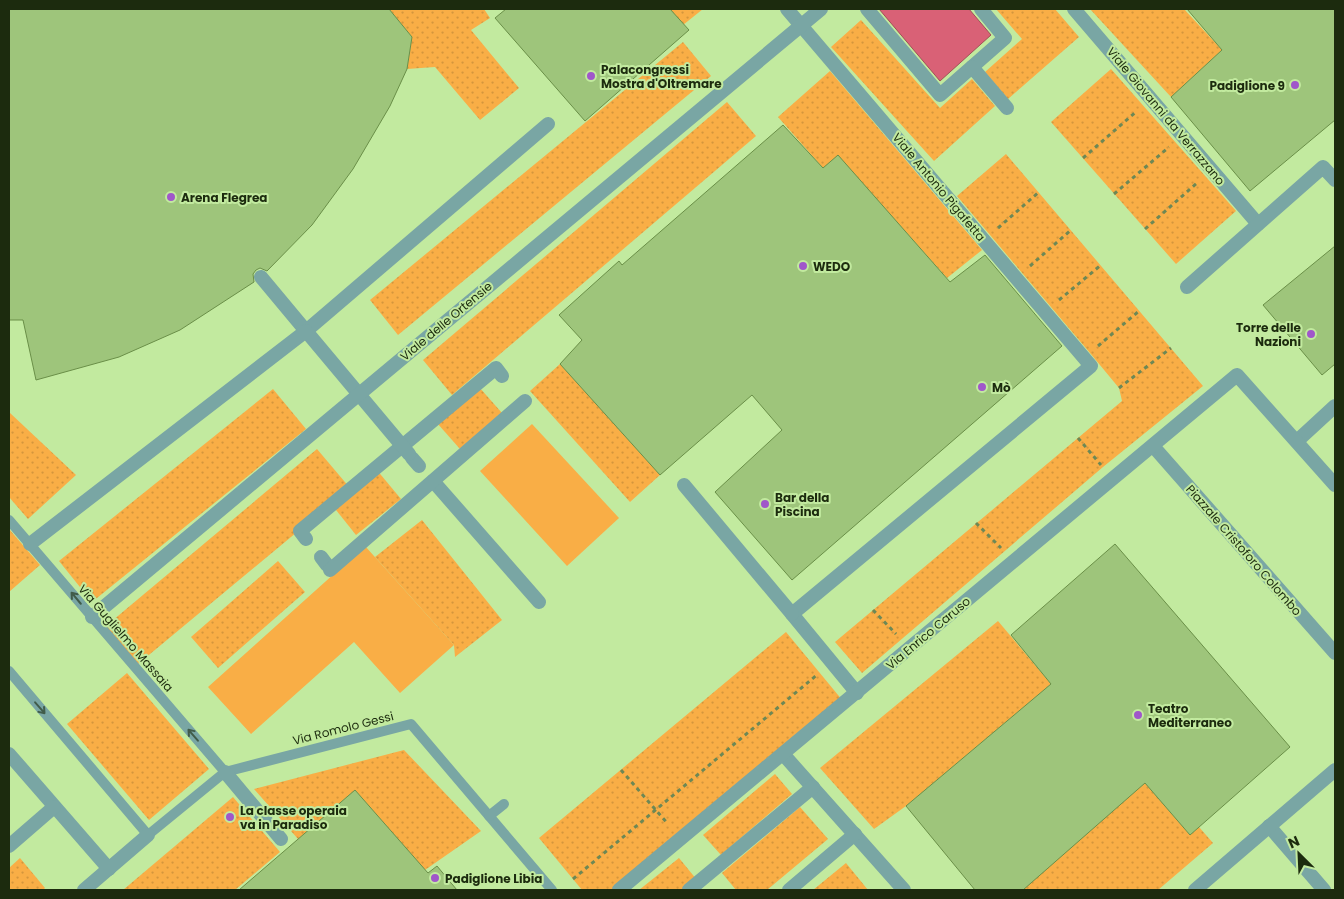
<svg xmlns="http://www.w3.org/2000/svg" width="1344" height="899" font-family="Poppins,sans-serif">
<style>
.grass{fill:url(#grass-dots)}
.garden{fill:#f9ae46}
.water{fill:#d96176;stroke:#a05157}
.building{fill:#9ec57b;stroke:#6a8f48}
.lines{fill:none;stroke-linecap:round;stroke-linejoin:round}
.path{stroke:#6d8855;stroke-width:3;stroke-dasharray:4 4;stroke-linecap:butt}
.service{stroke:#79a6a4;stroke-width:10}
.pedestrian{stroke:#79a6a4;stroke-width:14}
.oneway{stroke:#415c4a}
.poi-dot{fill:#a057ca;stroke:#c2ea9f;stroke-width:2}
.labels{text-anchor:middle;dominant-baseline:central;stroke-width:4;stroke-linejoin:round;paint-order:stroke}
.poi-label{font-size:12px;font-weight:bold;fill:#1c2b0e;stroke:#c2ea9f;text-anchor:start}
.street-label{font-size:12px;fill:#1c2b0e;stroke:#c2ea9f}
</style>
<defs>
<pattern id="grass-dots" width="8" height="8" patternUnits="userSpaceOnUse" patternTransform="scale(1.25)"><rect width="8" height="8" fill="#f9ae46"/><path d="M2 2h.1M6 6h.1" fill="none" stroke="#d5963c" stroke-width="1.8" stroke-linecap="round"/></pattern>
</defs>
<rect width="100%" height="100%" fill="#c2ea9f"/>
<g class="grass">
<path d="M389,9H484L490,18L471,30L519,88L480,120L435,67L407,69L412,37Z"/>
<path d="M669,9H703L683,25Z"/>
<path d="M996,9H1055L1079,37L1008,99L985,72L1022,39Z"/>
<path d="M1090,9H1184L1222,50L1171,97Z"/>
<path d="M861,20L940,108L972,79L995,106L934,161L831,47Z"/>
<path d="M683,42L711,76L398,335L370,300Z"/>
<path d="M1111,69L1236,211L1176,264L1051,122Z"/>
<path d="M830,71L982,250L947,278L838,156L823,168L778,117Z"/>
<path d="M727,102L756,136L452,395L423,360Z"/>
<path d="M1006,154L1203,386L1103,467L862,673L835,642L1122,401L1119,388L1090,353L957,196Z"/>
<path d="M560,364L660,475L630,502L530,391Z"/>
<path d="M479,387L502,413L460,449L437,423Z"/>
<path d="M273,389L306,429L92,602L59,561Z"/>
<path d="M9,412L76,475L28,519L9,497Z"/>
<path d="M317,449L350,488L138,664L106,626Z"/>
<path d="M376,469L401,499L356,535L332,505Z"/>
<path d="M422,520L502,620L455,657L454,645L375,557Z"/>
<path d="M9,529L40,565L9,592Z"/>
<path d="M278,561L305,592L218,668L191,637Z"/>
<path d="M998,621L1051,684L906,806L874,829L820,768Z"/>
<path d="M786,632L843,701L616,890H582L539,838Z"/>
<path d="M127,673L209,769L149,820L67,724Z"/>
<path d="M404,750L481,831L425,870L355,790L298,839L254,789Z"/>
<path d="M775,774L792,794L721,855L703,835Z"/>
<path d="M1145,783L1190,835L1199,827L1213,843L1158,890H1020Z"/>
<path d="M233,797L280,852L235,890H123Z"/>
<path d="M800,807L828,839L767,890H736L722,873Z"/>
<path d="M20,858L45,888L43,890H9V868Z"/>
<path d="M679,858L697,880L685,890H639Z"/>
<path d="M846,863L868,890H813Z"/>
</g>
<g class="garden">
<path d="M532,424L619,518L567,566L480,471Z"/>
<path d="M365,546L454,645L400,693L354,642L251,734L208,687Z"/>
</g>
<path class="water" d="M879,9H969L991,35L940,81Z"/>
<g class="building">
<path d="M9,9H389L412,37L407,69L390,106L353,169L312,225L267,271L260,268L256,270L253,274L254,282L180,330L119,357L36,380L23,320H9Z"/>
<path d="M506,9H670L689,30L585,121L495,18Z"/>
<path d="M1187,9H1335V120L1250,191L1171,97L1222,50Z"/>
<path d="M783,125L823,168L838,155L950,282L985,255L1062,346L792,580L715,492L782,430L752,395L660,475L560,364L582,340L559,315L619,261L622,265Z"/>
<path d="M1335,246V364L1322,375L1263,305Z"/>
<path d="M1115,544L1290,747L1190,835L1145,783L1023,890H975L906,806L1051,684L1011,635Z"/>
<path d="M355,790L428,873L437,866L457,890H239Z"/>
</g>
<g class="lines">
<g class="path">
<path d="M1083,158L1137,111"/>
<path d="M1114,194L1169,147"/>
<path d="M998,228L1039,192"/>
<path d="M1145,229L1197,183"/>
<path d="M1030,266L1071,230"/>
<path d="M1059,300L1101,265"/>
<path d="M1098,346L1139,311"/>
<path d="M1119,388L1171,348"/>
<path d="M1078,438L1101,465"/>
<path d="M976,523L1001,548"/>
<path d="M873,610L896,634"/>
<path d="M621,770L668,824"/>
<path d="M573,879L818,674"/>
</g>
<g class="service">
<path d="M9,520L225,772"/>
<path d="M9,671L148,835L225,772L411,724L552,890"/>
<path d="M489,816L504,804"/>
</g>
<g class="pedestrian">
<path d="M787,9L1091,366L792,614L857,693"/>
<path d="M867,9L940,95L1005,38L981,9"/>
<path d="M1074,9L1258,224"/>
<path d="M972,67L1007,108"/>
<path d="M261,277L306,331L548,124"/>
<path d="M1187,287L1323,167L1335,180"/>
<path d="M1297,441L1335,406"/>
<path d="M1153,446L1335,653"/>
<path d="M412,458L419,466"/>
<path d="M433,481L539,602"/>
<path d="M684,485L792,614"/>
<path d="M306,539L300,531L496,368L502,376"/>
<path d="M30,544L306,331L409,454"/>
<path d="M321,557L327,565"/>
<path d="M330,570L525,401"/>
<path d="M92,617L821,9"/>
<path d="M9,754L109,869"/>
<path d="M783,754L904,890"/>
<path d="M225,772L281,839"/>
<path d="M1269,826L1324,890"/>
<path d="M9,846L54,807"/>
<path d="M84,890L148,835"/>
<path d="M619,890L1237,375L1335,485"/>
<path d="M689,890L813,787"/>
<path d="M789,890L855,834"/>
<path d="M1195,890L1335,770"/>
</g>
</g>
<defs><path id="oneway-shaft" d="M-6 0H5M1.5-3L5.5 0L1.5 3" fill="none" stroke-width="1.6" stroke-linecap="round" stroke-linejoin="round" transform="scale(1.25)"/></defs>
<g class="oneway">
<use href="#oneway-shaft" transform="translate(76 598) rotate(-130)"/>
<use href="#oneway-shaft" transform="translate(40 708) rotate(49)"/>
<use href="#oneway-shaft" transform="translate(193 735) rotate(-131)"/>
</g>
<g class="poi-dot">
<circle cx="591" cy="76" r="5"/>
<circle cx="1295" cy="85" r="5"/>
<circle cx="171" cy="197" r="5"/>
<circle cx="803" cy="266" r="5"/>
<circle cx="1311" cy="334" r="5"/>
<circle cx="982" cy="387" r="5"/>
<circle cx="765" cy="504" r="5"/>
<circle cx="1138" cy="715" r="5"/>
<circle cx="230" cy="817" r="5"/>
<circle cx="435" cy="878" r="5"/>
</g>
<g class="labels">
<g class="poi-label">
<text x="601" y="69">Palacongressi<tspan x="601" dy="14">Mostra d'Oltremare</tspan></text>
<text x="1285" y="85" text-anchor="end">Padiglione 9</text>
<text x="181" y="197">Arena Flegrea</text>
<text x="813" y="266">WEDO</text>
<text x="1301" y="327" text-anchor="end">Torre delle<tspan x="1301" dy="14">Nazioni</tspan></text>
<text x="992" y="387">Mò</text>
<text x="775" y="497">Bar della<tspan x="775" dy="14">Piscina</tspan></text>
<text x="1148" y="708">Teatro<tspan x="1148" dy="14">Mediterraneo</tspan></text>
<text x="240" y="810">La classe operaia<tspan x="240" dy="14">va in Paradiso</tspan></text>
<text x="445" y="878">Padiglione Libia</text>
</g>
<g class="street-label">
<text transform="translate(1166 116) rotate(50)">Viale Giovanni da Verrazzano</text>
<text transform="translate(939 187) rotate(50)">Viale Antonio Pigafetta</text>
<text transform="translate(446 321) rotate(-40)">Viale delle Ortensie</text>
<text transform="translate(1244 550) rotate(49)">Piazzale Cristoforo Colombo</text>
<text transform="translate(928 633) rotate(-40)">Via Enrico Caruso</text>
<text transform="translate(126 638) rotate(49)">Via Guglielmo Massaia</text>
<text transform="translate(343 728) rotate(-14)">Via Romolo Gessi</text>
</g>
</g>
<rect width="1344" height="899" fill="none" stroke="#1c2b0e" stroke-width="20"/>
<g transform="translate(1299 854) rotate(336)" stroke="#c2ea9f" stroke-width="4" paint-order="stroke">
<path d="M0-4L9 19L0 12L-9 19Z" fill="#1c2b0e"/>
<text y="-8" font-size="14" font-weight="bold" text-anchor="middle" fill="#1c2b0e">N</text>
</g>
</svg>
